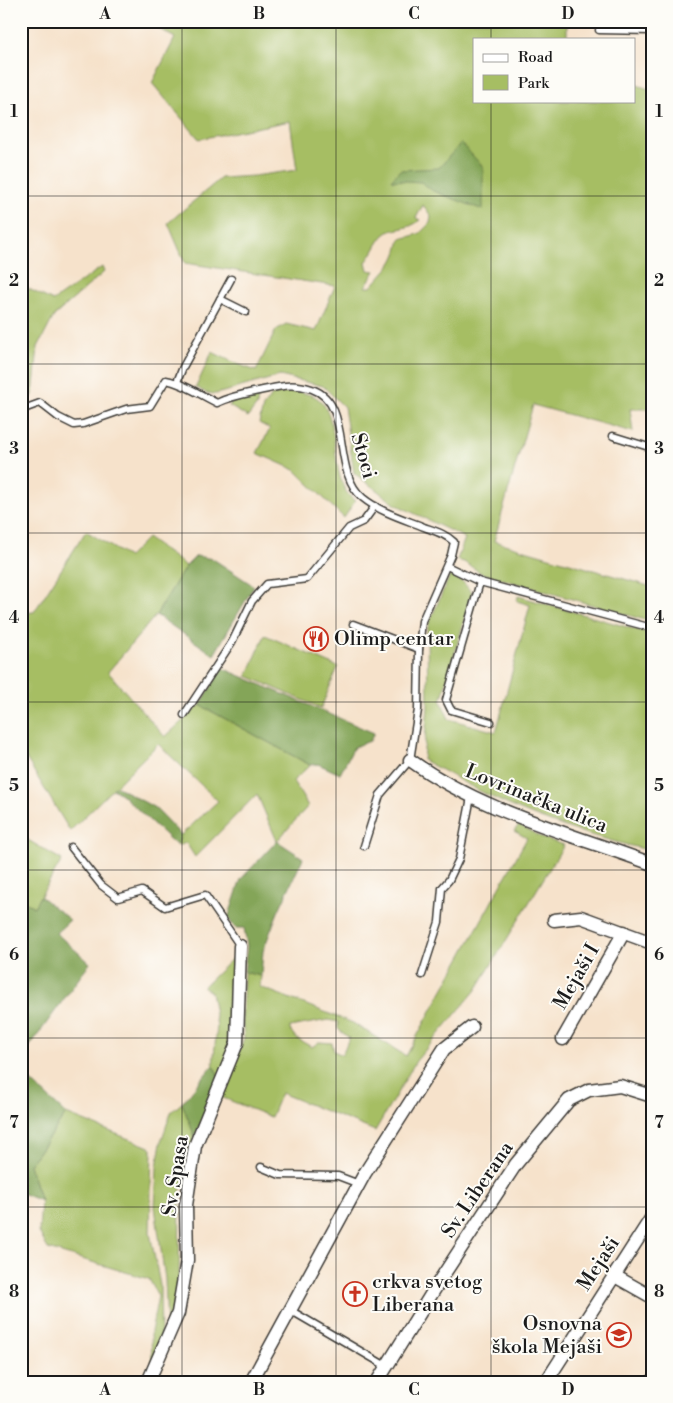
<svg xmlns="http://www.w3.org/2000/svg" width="673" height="1403" font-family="'Libre Bodoni',serif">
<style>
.green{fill:#a6be63;stroke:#616d40;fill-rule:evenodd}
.forest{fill:#84a559;stroke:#50603a}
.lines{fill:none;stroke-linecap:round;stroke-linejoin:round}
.lane-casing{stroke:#3d3a36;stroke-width:9}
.street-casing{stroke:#3d3a36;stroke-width:15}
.lane{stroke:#fff;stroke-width:6}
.street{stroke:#fff;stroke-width:12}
.grid{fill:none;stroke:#1c1c1c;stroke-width:1;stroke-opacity:0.55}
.labels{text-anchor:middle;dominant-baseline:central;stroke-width:4;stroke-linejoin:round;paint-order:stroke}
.street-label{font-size:20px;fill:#1c1c1c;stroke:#fdfcf7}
.poi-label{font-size:20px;fill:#1c1c1c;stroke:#fdfcf7;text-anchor:start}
.neatline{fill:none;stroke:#1c1c1c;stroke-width:2}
.grid-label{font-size:16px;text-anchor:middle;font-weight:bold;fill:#1c1c1c}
</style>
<rect width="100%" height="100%" fill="#fdfcf7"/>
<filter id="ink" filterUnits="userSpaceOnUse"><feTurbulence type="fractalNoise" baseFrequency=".02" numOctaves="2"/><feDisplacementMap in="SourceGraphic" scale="10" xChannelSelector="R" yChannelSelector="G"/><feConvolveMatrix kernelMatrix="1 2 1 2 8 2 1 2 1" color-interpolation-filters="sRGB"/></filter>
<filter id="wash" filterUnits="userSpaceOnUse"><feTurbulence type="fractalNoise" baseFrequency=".0096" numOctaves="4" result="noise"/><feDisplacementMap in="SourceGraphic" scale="20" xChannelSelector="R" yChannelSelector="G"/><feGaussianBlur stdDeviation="1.12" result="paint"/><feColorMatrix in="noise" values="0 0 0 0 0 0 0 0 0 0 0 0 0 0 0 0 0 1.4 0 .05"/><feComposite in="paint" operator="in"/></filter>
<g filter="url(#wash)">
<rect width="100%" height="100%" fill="#f6e2cb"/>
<g class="green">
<path d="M145,21H567V39H474V101H634V84L652,90V409H630L633,432L533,405L494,541L652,587V622L481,573L464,562L457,560L465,538L395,504L354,473L344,407L323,386L280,376L216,394L206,393L196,387L212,352L235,363L256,371L276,330L286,324L316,331L335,286L185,263L168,223L221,178L254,176L297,170L290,121L199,139L152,83L175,38ZM423,205L431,216L430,223L419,234L400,239C395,265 387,268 371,287H365L375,271L368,270L366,262C373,254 377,242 384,235C392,227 408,231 420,220L416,218Z"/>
<path d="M102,267L104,272L54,316L38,347L33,395L21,405V285L53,301Z"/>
<path d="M296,391C302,393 309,394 314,396C345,412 325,480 355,501L344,518L295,470L257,453L270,429L259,423L263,407L272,395Z"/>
<path d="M258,396L257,405L248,417L229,406L232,402Z"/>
<path d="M86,531L128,557L147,538L186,566L156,615L108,672L165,737L200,705L310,765L293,781L308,806L277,841L257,794L195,857L186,843L177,846L181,835L218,801L158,744L70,831L26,758L21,764V613L34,612Z"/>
<path d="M450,575L463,582L472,593L441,701L449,719L496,732L530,605L517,601L518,596L652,634V851C600,839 546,823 498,800C472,788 448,773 423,760L428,707L427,631L429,623Z"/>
<path d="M265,635L338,667L321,708L247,676Z"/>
<path d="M519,825L543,838L564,845L476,990L416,1061L375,1131L281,1093L271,1117L221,1097L244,1038L242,1018L244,972L261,976L260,987L353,1023L406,1056L527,838L514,831ZM328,1020L338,1022V1029L349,1038L342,1055L334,1051L332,1043L319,1042L312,1047L297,1039L290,1030V1027Z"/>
<path d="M21,836L62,860L34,907L21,900Z"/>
<path d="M235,956L233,1025L230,1052L220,1078L213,1065L217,1026L211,992L203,987Z"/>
<path d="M182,1103L195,1137L188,1153L180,1194L179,1284L167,1329L165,1279L155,1207L157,1167L161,1142L171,1112Z"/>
<path d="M66,1114L152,1148L150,1233L160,1285L161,1341L152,1362L151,1332L158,1296L149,1279L48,1249L39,1232L41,1201L29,1165Z"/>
</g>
<g class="forest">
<path d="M461,143L483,167V210L433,191L421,182L391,180L400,170L439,168Z"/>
<path d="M196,556L213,559L254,586L214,655L156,615L186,566Z"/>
<path d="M222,668L374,733L370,741L354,747L340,774L318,764L310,765L200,705Z"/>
<path d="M116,786L155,808L181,835L177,846L121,794L113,789Z"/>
<path d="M277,841L303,858L278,912L263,951L261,976L244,972L247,946L244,928H235L228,918L241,879Z"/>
<path d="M40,896L70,920L56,933L90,963L22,1057L21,900L34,907Z"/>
<path d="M213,1065L220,1078L195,1137L182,1103Z"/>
<path d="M21,1072L66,1114L29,1165L41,1201L21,1193Z"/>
</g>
</g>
<g filter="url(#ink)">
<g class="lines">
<defs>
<g id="lane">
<path d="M599,30L652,31"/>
<path d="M220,299L246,312"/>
<path d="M177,382L183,367L231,279"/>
<path d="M21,410L40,403L58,417L74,425L83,424L126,409L150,406L166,380C183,383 201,395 217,403C233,395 250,393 268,389C284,385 296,384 312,389C354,404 330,471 363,498C380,512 404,519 424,527C435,531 446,534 454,542L451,555L422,621L419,649L418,710L410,760L380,795L364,846"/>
<path d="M613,436L652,448"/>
<path d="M447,566L480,582"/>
<path d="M353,624L419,649"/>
<path d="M184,715L232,642L252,601L267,584L307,579L349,528L364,521L375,506"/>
<path d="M491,722L451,710L446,700L480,582L652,628"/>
<path d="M71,847L101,885L118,898L142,891L165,907L205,895L240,946"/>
<path d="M422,975L439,922L442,888L449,880L459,859L471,797"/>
<path d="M261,1167L280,1175L338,1176L359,1184"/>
<path d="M290,1310L386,1366"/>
</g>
<g id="street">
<path d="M410,760C482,812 569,833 652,864"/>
<path d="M554,920L581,917L652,943"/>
<path d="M563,1039L624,932"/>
<path d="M613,1275L652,1297"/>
<path d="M148,1382L178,1313L187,1260L186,1205L195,1146L237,1043L240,946"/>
<path d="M251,1382L365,1173L444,1049L472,1027"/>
<path d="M377,1382L442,1277L516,1164L569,1100L589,1090L620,1086L652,1096"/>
<path d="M546,1382L652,1217"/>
<path d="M651,1382L652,1381"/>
</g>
</defs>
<use href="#lane" class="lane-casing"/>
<use href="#street" class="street-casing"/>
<use href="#lane" class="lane"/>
<use href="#street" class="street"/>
</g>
</g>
<path class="grid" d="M182,21V1382M336,21V1382M491,21V39M491,101V1382M21,196H652M21,364H652M21,533H652M21,702H652M21,870H652M21,1038H652M21,1207H652"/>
<defs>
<symbol id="restaurant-ring" viewBox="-11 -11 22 22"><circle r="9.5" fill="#fdfcf7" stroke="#c8321e" stroke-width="1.5"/><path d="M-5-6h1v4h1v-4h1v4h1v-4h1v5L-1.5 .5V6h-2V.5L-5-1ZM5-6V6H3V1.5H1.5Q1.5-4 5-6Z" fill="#c8321e"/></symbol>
<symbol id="church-ring" viewBox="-11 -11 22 22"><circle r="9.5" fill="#fdfcf7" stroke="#c8321e" stroke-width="1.5"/><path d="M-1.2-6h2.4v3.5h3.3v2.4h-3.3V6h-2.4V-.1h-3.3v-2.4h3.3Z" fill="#c8321e"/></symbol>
<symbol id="school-ring" viewBox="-11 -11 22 22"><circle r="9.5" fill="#fdfcf7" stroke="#c8321e" stroke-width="1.5"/><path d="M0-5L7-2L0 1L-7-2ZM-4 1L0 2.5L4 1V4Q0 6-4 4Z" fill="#c8321e"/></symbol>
</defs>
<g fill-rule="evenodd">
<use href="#restaurant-ring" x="302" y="625" width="28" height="28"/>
<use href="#church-ring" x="341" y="1280" width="28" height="28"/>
<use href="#school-ring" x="605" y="1321" width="28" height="28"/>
</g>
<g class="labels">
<g class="street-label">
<text transform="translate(363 456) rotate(74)">Stoci</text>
<text transform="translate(536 799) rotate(22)">Lovrinačka ulica</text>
<text transform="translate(577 977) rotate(-60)">Mejaši I</text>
<text transform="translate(176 1176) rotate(-81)">Sv. Spasa</text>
<text transform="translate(478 1190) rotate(-56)">Sv. Liberana</text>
<text transform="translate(599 1264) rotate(-57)">Mejaši</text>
</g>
<g class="poi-label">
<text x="334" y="639">Olimp centar</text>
<text x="372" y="1282">crkva svetog<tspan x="372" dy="23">Liberana</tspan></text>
<text x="602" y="1324" text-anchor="end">Osnovna<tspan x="602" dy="23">škola Mejaši</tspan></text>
</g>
</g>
<rect width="673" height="1403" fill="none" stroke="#fdfcf7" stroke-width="55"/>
<rect x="473" y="38" width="162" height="65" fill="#fdfcf7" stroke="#a3a29f"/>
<rect x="483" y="54" width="25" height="8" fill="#ffffff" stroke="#a3a29f"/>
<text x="518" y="62" font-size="15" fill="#1c1c1c">Road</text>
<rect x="483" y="75" width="25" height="15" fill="#a6be63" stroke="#a3a29f"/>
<text x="518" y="88" font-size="15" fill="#1c1c1c">Park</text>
<rect x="28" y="28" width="618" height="1348" class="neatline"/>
<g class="grid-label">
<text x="105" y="19">A</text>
<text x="259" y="19">B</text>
<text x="414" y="19">C</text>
<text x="568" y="19">D</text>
<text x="14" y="117">1</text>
<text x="659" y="117">1</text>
<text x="14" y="286">2</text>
<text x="659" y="286">2</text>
<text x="14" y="454">3</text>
<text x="659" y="454">3</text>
<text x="14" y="623">4</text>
<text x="659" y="623">4</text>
<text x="14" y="791">5</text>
<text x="659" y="791">5</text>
<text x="14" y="960">6</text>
<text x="659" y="960">6</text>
<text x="14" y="1128">7</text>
<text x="659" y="1128">7</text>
<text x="14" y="1297">8</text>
<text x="659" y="1297">8</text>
<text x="105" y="1395">A</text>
<text x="259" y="1395">B</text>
<text x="414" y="1395">C</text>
<text x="568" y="1395">D</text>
</g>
</svg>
